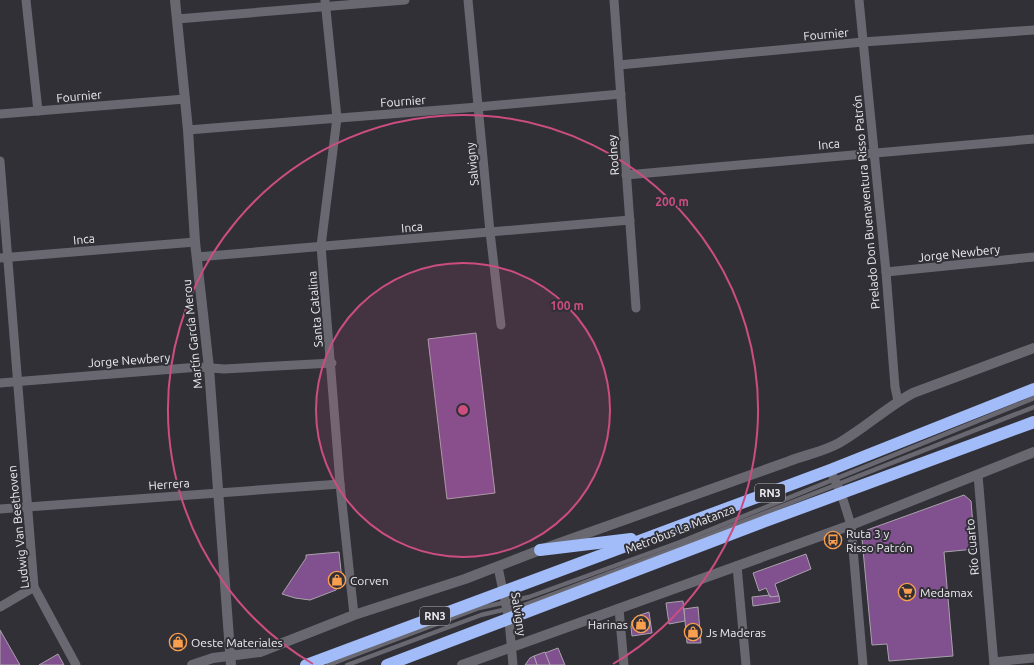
<svg xmlns="http://www.w3.org/2000/svg" width="1034" height="665" font-family="Ubuntu,sans-serif">
<style>
.building{fill:#80508f;stroke:#a9a3aa}
.lines{fill:none;stroke-linecap:round;stroke-linejoin:round}
.lane{stroke:#696870;stroke-width:4.5}
.street{stroke:#696870;stroke-width:9}
.secondary{stroke:#696870;stroke-width:10}
.highway{stroke:#a2bcf9;stroke-width:12}
.ring{fill:none;stroke:#cc4d80;stroke-width:2}
.labels{text-anchor:middle;dominant-baseline:central;stroke-width:4;stroke-linejoin:round;paint-order:stroke}
.shield{fill:#313037;stroke:#b4b4b8;stroke-width:1}
.shield-label{font-size:11px;font-weight:bold;fill:#ececf0}
.street-label{font-size:12px;fill:#ececf0;stroke:#313037}
.poi-label{font-size:12px;fill:#ececf0;stroke:#313037;text-anchor:start}
.centre{fill:#cc4d80;stroke:#313037;stroke-width:2}
.ring-label{font-size:12px;text-anchor:middle;font-weight:bold;fill:#cc4d80;stroke:#313037;stroke-width:4;stroke-linejoin:round;paint-order:stroke}
</style>
<rect width="100%" height="100%" fill="#313037"/>
<g class="building">
<path d="M476,333L495,493L447,499L428,339Z"/>
<path d="M964,495L971,501L975,549L944,552L953,656L889,661L887,644L872,645L862,539L867,530Z"/>
<path d="M339,552L342,580L336,590L310,600L295,598L282,594L306,558V555Z"/>
<path d="M806,554L811,569L775,584L779,596L770,597L766,588L759,591L753,573Z"/>
<path d="M770,595V597L779,596L780,602L753,606L752,597Z"/>
<path d="M683,601L685,621L669,624L666,603Z"/>
<path d="M698,607L701,643H687L684,609Z"/>
<path d="M649,612L652,633L632,636L631,627L632,621L637,616Z"/>
<path d="M0,630L20,665H0Z"/>
<path d="M558,648L565,665H550L545,653Z"/>
<path d="M545,652L550,665H537L534,656Z"/>
<path d="M58,654L64,665H39Z"/>
<path d="M534,656L537,665H525L530,658Z"/>
</g>
<g class="lines">
<g class="lane">
<path d="M328,665L479,608L529,597L680,542L1034,398"/>
<path d="M347,665L481,615L524,605L678,547L1034,407"/>
</g>
<g class="street">
<path d="M26,0L38,111"/>
<path d="M325,0L337,118L321,246L340,484L354,615"/>
<path d="M468,0L490,232L501,325"/>
<path d="M614,0L636,308"/>
<path d="M859,0L886,272L895,387L898,401"/>
<path d="M177,19L405,0"/>
<path d="M619,65L863,42L1034,30"/>
<path d="M0,114L185,99"/>
<path d="M188,130L478,107L621,94"/>
<path d="M0,161L34,587L76,665"/>
<path d="M626,175L1034,139"/>
<path d="M197,257L630,220"/>
<path d="M0,258L195,242"/>
<path d="M886,272L1034,257"/>
<path d="M0,383L199,367L224,369L332,363"/>
<path d="M830,470L841,493L851,525L863,665"/>
<path d="M978,475L994,665"/>
<path d="M0,509L340,484"/>
<path d="M737,566L746,665"/>
<path d="M498,567L509,620L513,665"/>
<path d="M0,607L34,587"/>
<path d="M619,609L624,665"/>
<path d="M994,662L1034,658"/>
</g>
<g class="secondary">
<path d="M175,0L188,130L195,242L209,368L231,665"/>
<path d="M192,665L213,658L260,652L354,615L465,579L540,550L787,462C804,455 823,452 839,443C865,428 887,407 913,393L1034,348"/>
<path d="M462,665L851,525L1034,452"/>
</g>
<g class="highway">
<path d="M540,550L631,539"/>
<path d="M306,665L830,470L1034,389"/>
<path d="M387,665L763,522L1034,422"/>
</g>
</g>
<circle cx="463" cy="410" r="147" fill="#cc4d80" fill-opacity=".12"/>
<g class="ring">
<circle cx="463" cy="410" r="147"/>
<path d="M313 664A295 295 0 1 1 613 664"/>
</g>
<defs>
<symbol id="bus-ring" viewBox="-11 -11 22 22"><circle r="9.5" fill="#313037" stroke="#fa9f4e" stroke-width="1.5"/><path d="M-5-6H5V4H4V6H2V4H-2V6H-4V4H-5ZM-3.5-4V0h7V-4ZM-3.5 1.2v1.5H-2V1.2ZM2 1.2v1.5H3.5V1.2Z" fill="#fa9f4e"/></symbol>
<symbol id="shop-ring" viewBox="-11 -11 22 22"><circle r="9.5" fill="#313037" stroke="#fa9f4e" stroke-width="1.5"/><path d="M-5-2.5h2.3a2.7 3.5 0 0 1 5.4 0H5L5.5 6h-11ZM-1.5-2.5h3a1.5 2.3 0 0 0-3 0Z" fill="#fa9f4e"/></symbol>
<symbol id="supermarket-ring" viewBox="-11 -11 22 22"><circle r="9.5" fill="#313037" stroke="#fa9f4e" stroke-width="1.5"/><path d="M-6-5.5h2.5l.6 2H6L4.5 2H-2.5L-4.4-4H-6ZM-1.5 3.2a1.3 1.3 0 1 0 .1 0ZM3 3.2a1.3 1.3 0 1 0 .1 0Z" fill="#fa9f4e"/></symbol>
</defs>
<g fill-rule="evenodd">
<use href="#bus-ring" x="823" y="530" width="20" height="20"/>
<use href="#shop-ring" x="327" y="570" width="20" height="20"/>
<use href="#supermarket-ring" x="897" y="582" width="20" height="20"/>
<use href="#shop-ring" x="631" y="614" width="20" height="20"/>
<use href="#shop-ring" x="683" y="622" width="20" height="20"/>
<use href="#shop-ring" x="168" y="632" width="20" height="20"/>
</g>
<g class="labels">
<g class="shield">
<rect x="755" y="484" width="30" height="18" rx="3"/>
<rect x="420" y="607" width="30" height="18" rx="3"/>
</g>
<g class="shield-label">
<text x="770" y="493">RN3</text>
<text x="435" y="616">RN3</text>
</g>
<g class="street-label">
<text transform="translate(826 34) rotate(-5)">Fournier</text>
<text transform="translate(79 96) rotate(-5)">Fournier</text>
<text transform="translate(403 101) rotate(-4)">Fournier</text>
<text transform="translate(829 144) rotate(-5)">Inca</text>
<text transform="translate(613 155) rotate(-94)">Rodney</text>
<text transform="translate(472 164) rotate(-96)">Salvigny</text>
<text transform="translate(866 202) rotate(-95)">Prelado Don Buenaventura Risso Patrón</text>
<text transform="translate(412 227) rotate(-5)">Inca</text>
<text transform="translate(84 239) rotate(-5)">Inca</text>
<text transform="translate(959 253) rotate(-6)">Jorge Newbery</text>
<text transform="translate(315 309) rotate(-95)">Santa Catalina</text>
<text transform="translate(192 334) rotate(-96)">Martín García Merou</text>
<text transform="translate(129 360) rotate(-4)">Jorge Newbery</text>
<text transform="translate(169 484) rotate(-4)">Herrera</text>
<text transform="translate(18 527) rotate(-96)">Ludwig Van Beethoven</text>
<text transform="translate(680 529) rotate(-21)">Metrobus La Matanza</text>
<text transform="translate(972 547) rotate(-95)">Río Cuarto</text>
<text transform="translate(519 614) rotate(81)">Salvigny</text>
</g>
<g class="poi-label">
<text x="846" y="533">Ruta 3 y<tspan x="846" dy="14">Risso Patrón</tspan></text>
<text x="350" y="580">Corven</text>
<text x="920" y="592">Medamax</text>
<text x="628" y="624" text-anchor="end">Harinas</text>
<text x="706" y="632">Js Maderas</text>
<text x="191" y="642">Oeste Materiales</text>
</g>
</g>
<circle cx="463" cy="410" r="6" class="centre"/>
<g class="ring-label">
<text x="672" y="206">200 m</text>
<text x="567" y="310">100 m</text>
</g>
</svg>
